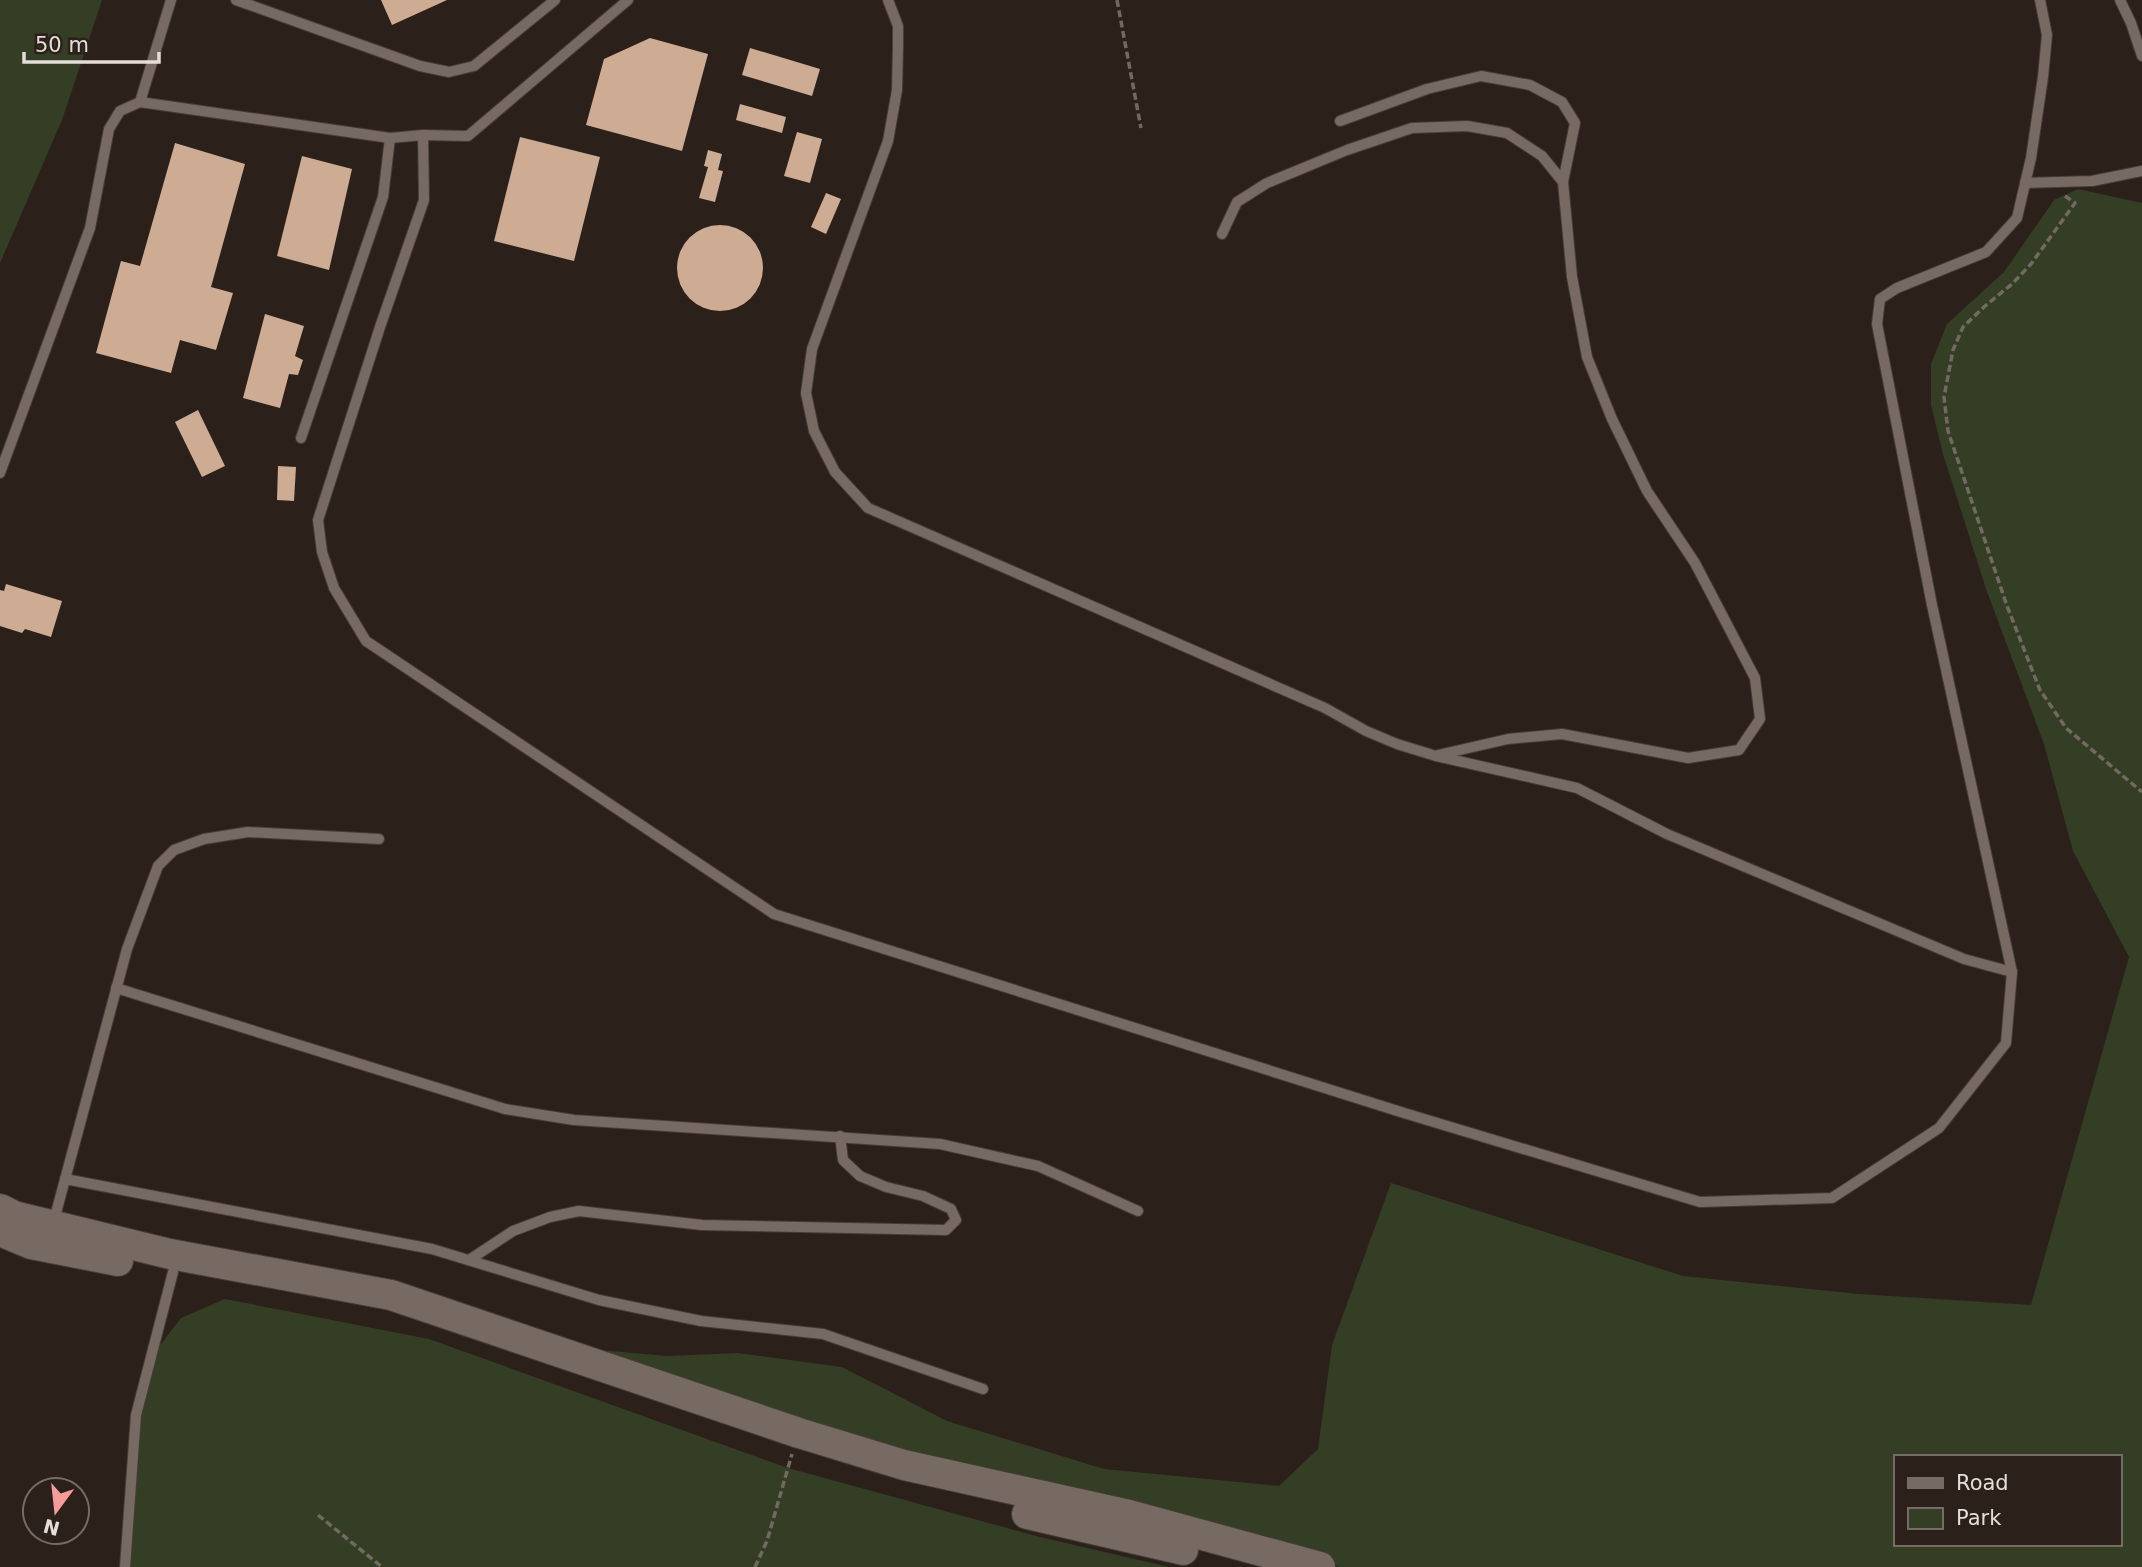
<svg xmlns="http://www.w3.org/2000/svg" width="2142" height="1567" font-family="'DejaVu Sans',sans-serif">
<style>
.green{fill:#333e25;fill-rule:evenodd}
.building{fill:#cdac93}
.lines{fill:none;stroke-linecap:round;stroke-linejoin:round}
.lane-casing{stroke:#453d38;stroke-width:12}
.secondary-casing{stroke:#453d38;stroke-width:32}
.path{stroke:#726963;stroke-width:3.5;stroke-dasharray:7 3.5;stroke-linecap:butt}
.lane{stroke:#766a62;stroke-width:10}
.secondary{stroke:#766a62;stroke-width:30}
</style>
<rect width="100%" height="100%" fill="#2b211a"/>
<g class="green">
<path d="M0,0H102L62,120L0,263Z"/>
<path d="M2078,189L2142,203V1567H1340L904,1465L577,1348L667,1356L738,1353L842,1367L947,1421L1104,1469L1279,1486L1318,1449L1332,1345L1391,1183L1683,1276L1859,1294L2031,1305L2129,957L2073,851L2044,744L1986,589L1943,454L1931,405V364L1947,324L2004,272L2054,200ZM1895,1457H2119V1544H1895Z"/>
<path d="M225,1299L429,1339L788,1468L1040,1537L1169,1567H125L136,1415L151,1357L181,1318Z"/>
</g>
<g class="building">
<path d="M381,0H447L392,25Z"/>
<path d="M650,38L708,54L682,151L586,125L604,59Z"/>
<path d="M750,48L820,69L812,96L742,75Z"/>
<path d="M740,104L786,117L782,133L736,120Z"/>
<path d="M797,132L822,139L810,183L784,176Z"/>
<path d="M520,137L600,157L574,261L494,241Z"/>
<path d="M175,143L245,164L211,287L233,293L216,350L180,340L171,373L96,353L121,261L140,266Z"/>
<path d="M708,150L722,154L718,170L723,171L715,202L699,198L708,167L704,166Z"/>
<path d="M302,156L352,169L329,270L277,256Z"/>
<path d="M826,193L841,199L826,234L811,227Z"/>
<circle cx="720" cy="268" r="43"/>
<path d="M265,314L304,326L295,356L303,360L298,375L289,374L280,408L243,398Z"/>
<path d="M198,410L225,466L202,477L175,422Z"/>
<path d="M278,466L296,467L294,501L277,500Z"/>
<path d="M6,584L62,601L51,637L25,629L22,633L0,626V590L4,591Z"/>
</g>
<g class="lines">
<defs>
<g id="lane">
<path d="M236,0L420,66L449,72L474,66L555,0"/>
<path d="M888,0L898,26V46L897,90L888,141L812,349L806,393L814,431L835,472L868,508L1325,708L1366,731L1397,744L1436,756L1577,788L1667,834L1964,959L2012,972"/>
<path d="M2120,0L2131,23L2142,56"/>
<path d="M140,102L171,0"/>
<path d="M1340,121L1427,89L1481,76L1530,85L1562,102L1575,123L1563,182"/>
<path d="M423,135L424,200L380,327L318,520L322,552L334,588L366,641L774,914L1404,1113L1700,1202L1832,1198L1939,1128L2006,1043L2012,972L1932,605L1877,324L1880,299L1897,288L1986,252L2017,218L2031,158L2043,77L2047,35L2040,0"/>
<path d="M2025,183L2092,181L2142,171"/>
<path d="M1222,234L1237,202L1267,183L1347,150L1412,128L1467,126L1507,133L1542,156L1563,182L1572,277L1587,357L1612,419L1647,491L1695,563L1755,678L1760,719L1739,750L1688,758L1562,734L1508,739L1438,755"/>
<path d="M301,438L383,197L390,138"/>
<path d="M0,473L90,228L109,129L120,111L140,102L390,138L423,135L468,136L628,0"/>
<path d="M116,988L505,1109L574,1120L940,1144L1038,1166L1138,1211"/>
<path d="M65,1179L432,1249L599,1300L701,1321L823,1334L983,1389"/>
<path d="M53,1224L127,949L158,866L174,850L204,839L248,832L379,839"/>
<path d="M469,1260L513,1231L550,1217L579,1211L702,1225L946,1230L956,1220L951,1209L923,1196L886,1187L860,1176L843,1160L840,1136"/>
<path d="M125,1567L136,1415L173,1272"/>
</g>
<g id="secondary">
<path d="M0,1209L14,1216L170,1254L391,1295L799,1433L904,1465L1129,1515L1320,1567"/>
<path d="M0,1231L31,1244L118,1261"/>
<path d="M1027,1514L1183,1550"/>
</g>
</defs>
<use href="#lane" class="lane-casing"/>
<use href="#secondary" class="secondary-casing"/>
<g class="path">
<path d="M1117,0L1141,128"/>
<path d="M2065,196L2075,203L2031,264L2012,284L1985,306L1963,327L1953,350L1944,397L1948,431L2007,606L2040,690L2066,728L2142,792"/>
<path d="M318,1515L382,1567"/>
<path d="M755,1567L767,1541L792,1454"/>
</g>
<use href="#lane" class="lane"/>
<use href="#secondary" class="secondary"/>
</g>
<rect x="1894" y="1455" width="228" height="91" fill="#2b211a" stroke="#756c66" stroke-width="2"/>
<rect x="1908" y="1478" width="35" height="10" fill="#766a62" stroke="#756c66" stroke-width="2"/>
<text x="1956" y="1490" font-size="21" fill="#e4ddd8">Road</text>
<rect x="1908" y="1508" width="35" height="21" fill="#333e25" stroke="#756c66" stroke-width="2"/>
<text x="1956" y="1525" font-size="21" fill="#e4ddd8">Park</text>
<g transform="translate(56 1511) rotate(195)"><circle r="33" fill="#2b211a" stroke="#756c66" stroke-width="2"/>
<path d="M0-5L12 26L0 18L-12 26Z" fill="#f59b9c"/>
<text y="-10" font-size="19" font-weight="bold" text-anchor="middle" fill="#e4ddd8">N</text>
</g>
<path d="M24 52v10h135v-10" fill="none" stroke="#e4ddd8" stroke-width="3.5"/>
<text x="35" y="52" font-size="21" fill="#e4ddd8" stroke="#2b211a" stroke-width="5" paint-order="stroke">50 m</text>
</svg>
